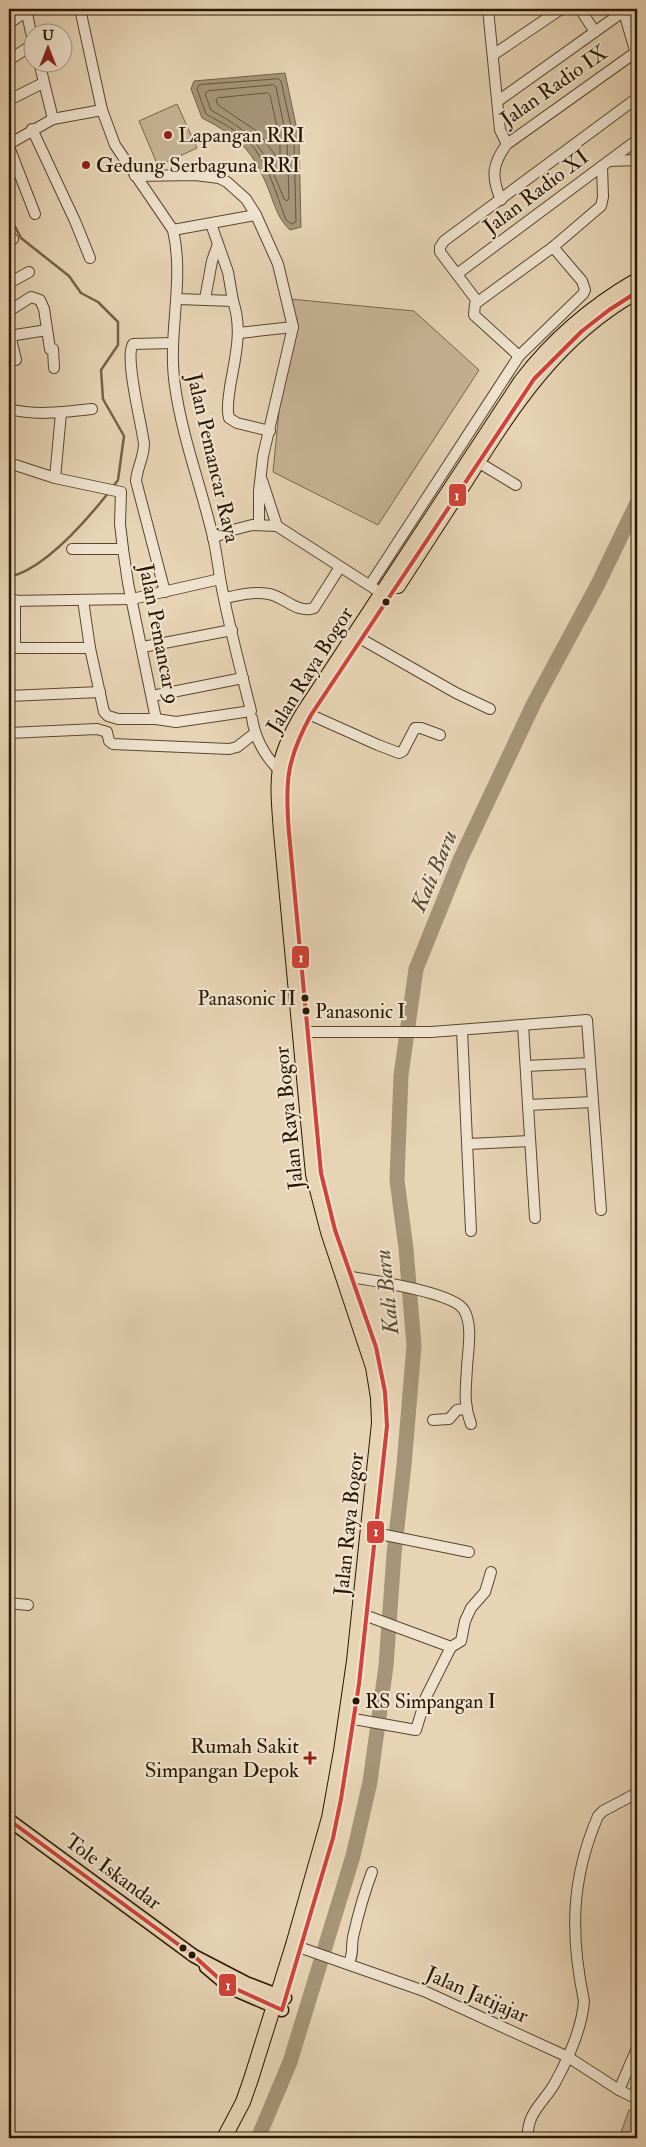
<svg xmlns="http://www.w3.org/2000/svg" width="646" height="2147" font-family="'IM FELL Double Pica',serif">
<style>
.green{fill:#c7b496;stroke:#78664c}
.water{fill:#a69478;stroke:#746248}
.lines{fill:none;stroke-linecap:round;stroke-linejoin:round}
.shore{stroke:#68563c;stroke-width:1}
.stream{stroke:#746248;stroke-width:2.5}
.river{stroke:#a69478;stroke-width:15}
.minor-casing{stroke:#58472e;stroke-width:12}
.major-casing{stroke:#291801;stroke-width:15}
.highway-casing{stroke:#291801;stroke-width:16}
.minor{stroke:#efe3cf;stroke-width:10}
.major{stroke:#e7d4b5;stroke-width:12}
.highway{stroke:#e7d4b5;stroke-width:14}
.bus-1-casing{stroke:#efe3cf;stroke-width:8}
.bus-1{stroke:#d14338;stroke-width:4}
.poi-dot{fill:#8f2418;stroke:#efe3cf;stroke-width:2}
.bus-dot{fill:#291801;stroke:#efe3cf;stroke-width:2}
.labels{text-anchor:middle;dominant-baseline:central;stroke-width:4.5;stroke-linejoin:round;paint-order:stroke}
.bus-label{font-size:20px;fill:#291801;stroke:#efe3cf;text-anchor:start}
.street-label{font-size:21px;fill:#291801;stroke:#efe3cf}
.poi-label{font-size:21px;fill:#291801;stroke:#efe3cf;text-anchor:start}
.water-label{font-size:22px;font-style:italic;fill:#5b4a31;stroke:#efe3cf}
.line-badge{stroke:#efe3cf;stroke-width:2}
.badge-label{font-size:14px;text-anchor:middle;font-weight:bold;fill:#fff}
</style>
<rect width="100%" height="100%" fill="#e7d4b5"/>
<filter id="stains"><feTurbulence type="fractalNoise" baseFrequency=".004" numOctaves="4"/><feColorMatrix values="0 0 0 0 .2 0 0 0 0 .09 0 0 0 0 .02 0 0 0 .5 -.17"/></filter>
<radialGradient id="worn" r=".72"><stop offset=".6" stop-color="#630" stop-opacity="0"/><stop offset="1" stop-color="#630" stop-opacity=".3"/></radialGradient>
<g class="green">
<path d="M177,104L197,148L158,166L139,121Z"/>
<path d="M290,299L414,311L479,370L378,525L273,472Z"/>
<path d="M629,2110L637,2113V2138H619Z"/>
</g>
<path class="water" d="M285,73L299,139L301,227L290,230C279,220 275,207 270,193C254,152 241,138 202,118L191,89L194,81Z"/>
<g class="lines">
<g class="shore">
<path d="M279,79L281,81L294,140L296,222L292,224L286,220C276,194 268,162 249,142C237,130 220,122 206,114L197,89L199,85Z"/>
<path d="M274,85L276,87L287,141L289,198L287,201L284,199C265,151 258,136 211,110L205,94L208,91Z"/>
<path d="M268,93L270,95L280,141V157L278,159L258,132L218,105L216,100L218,98Z"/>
</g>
<g class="stream">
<path d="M9,215L21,238L69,276L81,293L98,302L118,322V345L101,370L103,399L124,436L118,480L112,488"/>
<path d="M9,577C45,569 86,521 109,492"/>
</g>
<path class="river" d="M258,2138L290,2062L353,1856L370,1782L386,1666L394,1554L404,1465L414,1346L406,1249L397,1180L401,1075L416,969L460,860L534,703L598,584L637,503"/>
<defs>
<g id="minor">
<path d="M26,9L32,37"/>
<path d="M80,9L102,110L115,145L173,230C185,282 167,334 175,386C182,437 201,486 213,537C216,550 218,564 220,578C228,623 240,667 251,711L176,722L156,719H118L108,716L104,712L90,648L83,600"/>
<path d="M488,9L500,130L507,144"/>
<path d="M580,9L595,32"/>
<path d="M623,9L637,57"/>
<path d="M9,23L26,12"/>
<path d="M493,55L561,9"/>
<path d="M9,60L32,45"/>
<path d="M39,62L53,119"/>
<path d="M9,100L43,83"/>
<path d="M498,101L624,11"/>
<path d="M32,129L75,221L90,258"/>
<path d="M9,144L53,119L102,110"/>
<path d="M9,147L35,214"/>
<path d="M609,161L637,160"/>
<path d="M135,176L195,175L219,178L227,182L246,199L256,215L278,264L293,327L263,456L259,491V525"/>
<path d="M501,200C491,177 492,164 507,144L636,52"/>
<path d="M211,224L228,272L233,301"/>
<path d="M173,230L256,215"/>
<path d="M9,241L13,239"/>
<path d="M457,274L637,140"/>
<path d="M9,283L29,272"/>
<path d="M178,299L233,301C243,330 235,358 230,387C229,397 226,408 229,418L237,423L270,431"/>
<path d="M205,299L212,261L218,244"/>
<path d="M477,301L440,252V247L444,241L637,98"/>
<path d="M9,311L31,297L40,300L44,309L50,349H53L54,368"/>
<path d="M239,333L293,327"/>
<path d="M10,335L16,360"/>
<path d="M9,336L47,330"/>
<path d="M519,356L474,315L475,304L553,247L601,206L603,197L602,166"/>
<path d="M9,409C36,416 64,412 92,409"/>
<path d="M478,462L516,485"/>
<path d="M9,463L55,478L121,492L120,524L123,549"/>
<path d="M55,478L61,413"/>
<path d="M262,480L277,526"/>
<path d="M213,538L229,531L252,525L277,526L375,589"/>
<path d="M72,549H123L128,583L156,719"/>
<path d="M370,585L519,356L583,294L585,290L582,281L553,247"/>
<path d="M165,592L136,481C137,468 144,457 144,444C142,425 124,357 133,344L173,343"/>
<path d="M225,598C239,595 254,591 269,594C285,597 297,614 314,608L340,567"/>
<path d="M15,600V648"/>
<path d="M9,601L132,599L220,579"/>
<path d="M363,640L456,693L490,709"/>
<path d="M143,647L232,630"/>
<path d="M9,648H90"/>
<path d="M9,696L100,692"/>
<path d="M152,696L243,678"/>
<path d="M311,715L378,745L399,753L403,751L415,728H421L440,735"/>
<path d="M252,718C255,738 264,755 278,769"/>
<path d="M9,733L97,729L107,732L109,741L113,744L229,749L237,747L255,733"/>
<path d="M523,1025L535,1218"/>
<path d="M462,1030L471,1231"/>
<path d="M300,1032H431L587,1020L601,1210"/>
<path d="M526,1066L590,1063"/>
<path d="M528,1105L593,1102"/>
<path d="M468,1144L530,1141"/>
<path d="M343,1277H351C374,1281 453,1292 464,1310C473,1326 468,1349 467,1367C466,1388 463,1403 471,1424"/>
<path d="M433,1420L449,1419L457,1410L465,1409"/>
<path d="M375,1533L469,1552"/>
<path d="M9,1603L28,1605"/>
<path d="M367,1616L451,1647"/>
<path d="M354,1719L416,1730L426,1697L451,1647L461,1641L465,1621L471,1608L485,1592L491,1572"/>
<path d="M293,1945L424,1991L568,2057L619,2090L637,2099"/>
<path d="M348,1964C354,1955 351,1947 353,1937C358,1915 364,1893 372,1872"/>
<path d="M619,2090L637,2048"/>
<path d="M528,2138C526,2112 546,2101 556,2081C569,2057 582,2029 584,2001C570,1934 571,1879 598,1816L603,1811L637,1793"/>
</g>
<g id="major">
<path d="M9,1820L194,1956L246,1983L285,1998"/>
<path d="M206,1967L231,1988L282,2010"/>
</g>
<g id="highway">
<path d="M398,586C421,551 443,516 466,481C513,406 558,336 637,292"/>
<path d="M224,2138L243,2102L251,2079L293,1945L329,1818L341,1751L354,1661L379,1423L378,1398L373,1367L328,1232L313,1174L281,832C277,778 274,761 303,713L521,381C553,339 592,306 637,280"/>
</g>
</defs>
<use href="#minor" class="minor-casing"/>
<use href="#major" class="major-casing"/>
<use href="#highway" class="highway-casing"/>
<use href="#minor" class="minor"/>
<use href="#major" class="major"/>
<use href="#highway" class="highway"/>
<defs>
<path id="bus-1" d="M9,1820L194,1956L225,1984L282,2010L333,1838L341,1799L359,1684L387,1426L385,1392L376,1347L335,1230L321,1173L289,833C285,783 286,760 311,715L534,379L582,331L609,310L637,292"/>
</defs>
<use href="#bus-1" class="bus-1-casing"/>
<use href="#bus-1" class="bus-1"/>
</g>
<g class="poi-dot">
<circle cx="168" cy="135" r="5"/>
<circle cx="86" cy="165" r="5"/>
<path d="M307.5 1750.5h5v5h5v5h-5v5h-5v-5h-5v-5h5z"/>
</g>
<g class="bus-dot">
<circle cx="386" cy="602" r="4.5"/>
<circle cx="305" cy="998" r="4.5"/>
<circle cx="306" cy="1011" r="4.5"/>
<circle cx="356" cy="1701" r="4.5"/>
<circle cx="183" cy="1948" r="4.5"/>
<circle cx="192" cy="1955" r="4.5"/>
</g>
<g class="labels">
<g class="bus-label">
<text x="296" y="998" text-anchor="end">Panasonic II</text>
<text x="315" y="1011">Panasonic I</text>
<text x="365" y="1701">RS Simpangan I</text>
</g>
<g class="street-label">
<text transform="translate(554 86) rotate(-35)">Jalan Radio IX</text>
<text transform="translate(536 192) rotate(-37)">Jalan Radio XI</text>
<text transform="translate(213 458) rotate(77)">Jalan Pemancar Raya</text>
<text transform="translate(159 634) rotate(79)">Jalan Pemancar 9</text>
<text transform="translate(310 670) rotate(-58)">Jalan Raya Bogor</text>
<text transform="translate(289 1118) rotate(-96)">Jalan Raya Bogor</text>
<text transform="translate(349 1524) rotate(-84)">Jalan Raya Bogor</text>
<text transform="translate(113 1872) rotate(36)">Tole Iskandar</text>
<text transform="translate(477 1995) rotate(24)">Jalan Jatijajar</text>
</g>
<g class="poi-label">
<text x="178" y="135">Lapangan RRI</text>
<text x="96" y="165">Gedung Serbaguna RRI</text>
<text x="299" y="1746" text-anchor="end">Rumah Sakit<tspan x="299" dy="24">Simpangan Depok</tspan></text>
</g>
<g class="water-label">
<text transform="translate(434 871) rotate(-67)">Kali Baru</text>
<text transform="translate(387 1292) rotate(-96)">Kali Baru</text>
</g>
</g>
<g class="line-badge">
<rect x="448" y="483" width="19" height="24" rx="5" fill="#d14338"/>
<rect x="291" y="945" width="19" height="24" rx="5" fill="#d14338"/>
<rect x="366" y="1520" width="19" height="24" rx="5" fill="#d14338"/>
<rect x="218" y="1973" width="19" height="24" rx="5" fill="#d14338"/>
</g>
<g class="badge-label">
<text x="457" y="500">1</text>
<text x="301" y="962">1</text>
<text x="376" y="1536">1</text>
<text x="228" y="1990">1</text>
</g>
<rect width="646" height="2147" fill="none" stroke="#e7d4b5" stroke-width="30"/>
<rect x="10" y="10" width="626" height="2127" fill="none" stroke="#291801" stroke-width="2.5"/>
<rect x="15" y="15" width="616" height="2117" fill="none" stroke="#291801"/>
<g transform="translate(48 48)"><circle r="24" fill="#efe3cf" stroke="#a0927d"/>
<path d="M0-4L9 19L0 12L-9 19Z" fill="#8f2418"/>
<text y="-8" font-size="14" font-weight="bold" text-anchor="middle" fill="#291801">U</text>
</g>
<rect width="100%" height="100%" filter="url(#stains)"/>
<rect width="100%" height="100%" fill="url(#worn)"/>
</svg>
